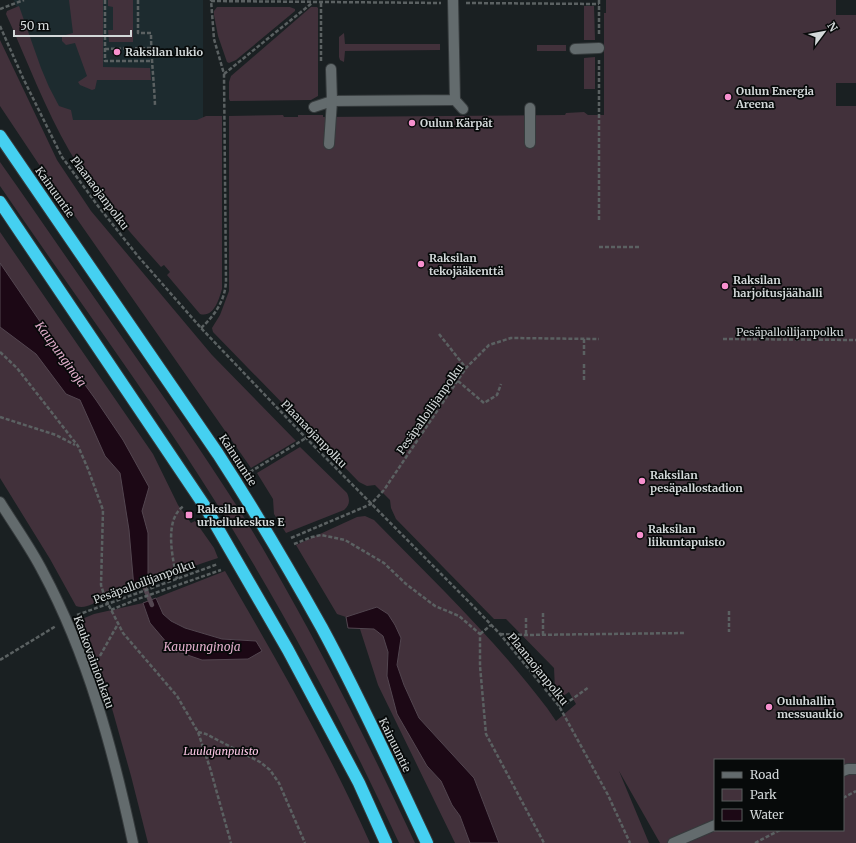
<svg xmlns="http://www.w3.org/2000/svg" width="856" height="843" font-family="Merriweather,serif">
<style>
.built{fill:#1d2b2f}
.green{fill:#42313b;fill-rule:evenodd}
.water{fill:#1c0815;stroke:#534650}
.lines{fill:none;stroke-linecap:round;stroke-linejoin:round}
.stream{stroke:#534650;stroke-width:4.5}
.minor-casing{stroke:#363b3d;stroke-width:12}
.highway-casing{stroke:#363b3d;stroke-width:14}
.path{stroke:#5b6162;stroke-width:2.5;stroke-dasharray:4 2;stroke-linecap:butt}
.minor{stroke:#636b6d;stroke-width:10}
.highway{stroke:#45d0f1;stroke-width:12}
.poi-dot{fill:#f790ce;stroke:#070a0a;stroke-width:1.5}
.labels{text-anchor:middle;dominant-baseline:central;stroke-width:3.5;stroke-linejoin:round;paint-order:stroke}
.poi-label{font-size:11px;font-weight:bold;fill:#d3d8d9;stroke:#070a0a;text-anchor:start}
.street-label{font-size:11px;fill:#d3d8d9;stroke:#070a0a}
.park-label{font-size:11px;font-style:italic;fill:#fcc7e5;stroke:#070a0a}
.water-label{font-size:12px;font-style:italic;fill:#e0adca;stroke:#070a0a}
</style>
<rect width="100%" height="100%" fill="#1a2022"/>
<path class="built" d="M14,0H203V138H70L57,114Z"/>
<g class="green">
<path d="M69,0H103V67L150,68L151,80H97L95,89L92,90L80,85L78,82L87,76L75,43L66,45L62,41V36L73,33Z"/>
<path d="M108,0H133V42H109L108,30H113V7L108,6Z"/>
<path d="M606,0H836V15H856V83H836V106H856V843H660L619,771L649,843H499L474,778L419,718L404,685L397,665L401,638L377,607L346,617L337,614L296,545L357,517L365,516L374,520C423,570 474,619 519,673C532,689 545,704 556,721L576,704L569,692L560,698L555,690L554,668L506,619H494L396,519L391,508L390,500L375,485L367,486L359,482L213,332L212,328L220,315L229,291V116L283,115L284,117H298V115H323V117L565,115L566,113L584,112L588,115H604V13H606ZM715,760H843V830H715Z"/>
<path d="M19,6L41,68L49,87L59,106L71,110L73,120H197L206,116H222V289C219,299 214,318 200,314L167,275L170,272L164,265L161,267C129,231 95,194 70,152C45,109 27,60 6,14L7,11Z"/>
<path d="M584,6H594L595,40H584Z"/>
<path d="M217,7H290L295,9V11L236,60L229,63L227,62L218,36L214,15V11Z"/>
<path d="M311,7H317L318,8V96L311,100L230,101L229,99V82L231,76Z"/>
<path d="M344,33L345,44H440V50L345,51L344,62L340,60L339,57V37Z"/>
<path d="M0,40L57,160L91,211L212,355L296,441L251,468L42,169L0,106Z"/>
<rect x="537" y="45" width="29" height="6"/>
<path d="M595,57V89H584V58Z"/>
<path d="M0,162C42,221 82,281 124,340C171,408 220,476 262,547C318,643 368,742 415,843H399C349,734 293,628 230,525C159,409 77,299 0,186Z"/>
<path d="M0,232L153,454L178,505L191,523L195,521L214,548L218,558C180,571 141,583 104,598C96,602 85,610 76,606L50,559L0,478Z"/>
<path d="M300,447L347,493C350,500 350,505 344,510L286,533L274,514L273,499L257,473Z"/>
<path d="M225,571C277,660 328,749 370,843H148L131,776L104,680L82,619L94,614L143,603L150,623L228,659H248L256,641L222,639L185,628L171,621L163,614L156,598Z"/>
<path d="M360,629H374L383,635L388,652L387,676L427,766L441,781L452,805L460,816L470,843H455L378,685Z"/>
</g>
<g class="water">
<path d="M0,263L54,342L96,400L123,440L149,487L142,511L148,533V582L134,588L129,530L120,473L105,456L80,400L66,394L36,354L0,327Z"/>
<path d="M156,598L163,614L171,621L185,628L222,639L256,641L262,651L248,659L202,660L173,650L150,623L143,603Z"/>
<path d="M377,607L388,614L395,625L401,638L397,665L404,685L419,718L474,778L499,843H470L460,816L452,805L441,781L427,766L397,714L387,676L388,652L383,636L374,629L348,628L346,617Z"/>
</g>
<g class="lines">
<path class="stream" d="M141,579L152,605"/>
<defs>
<g id="minor">
<path d="M575,49L599,48"/>
<path d="M455,100L463,109"/>
<path d="M314,107L332,101L455,100L453,0"/>
<path d="M530,108V143"/>
<path d="M329,144L332,101L331,69"/>
<path d="M0,502C14,525 31,548 43,572C88,656 113,750 133,843"/>
<path d="M843,771L848,769H856"/>
<path d="M673,843L715,825"/>
</g>
<g id="highway">
<path d="M0,136L218,454C255,511 289,569 322,628C360,698 393,771 427,843"/>
<path d="M0,202L206,508L288,650L359,783L386,843"/>
</g>
</defs>
<use href="#minor" class="minor-casing"/>
<use href="#highway" class="highway-casing"/>
<g class="path">
<path d="M105,0V61H151"/>
<path d="M138,0V33H151C151,57 154,81 155,105"/>
<path d="M599,0V35"/>
<path d="M211,1L441,3"/>
<path d="M321,3V62"/>
<path d="M466,3L599,4"/>
<path d="M0,9L24,0"/>
<path d="M0,26L23,78L62,157L98,206L137,255L201,328L306,438L473,606L500,634L559,706L608,795L630,843"/>
<path d="M105,49L151,48"/>
<path d="M599,60V220"/>
<path d="M224,74L312,3"/>
<path d="M599,247H641"/>
<path d="M201,328C215,315 225,301 226,281L224,74L214,39L211,0"/>
<path d="M439,334L466,368"/>
<path d="M584,339V356"/>
<path d="M723,339L856,340"/>
<path d="M0,352L17,368L78,446L88,469L103,510L101,585L105,598L123,633L177,696L198,732L210,768L231,843"/>
<path d="M584,364V380"/>
<path d="M458,381L484,403L497,395L501,384"/>
<path d="M0,417L56,435L75,445"/>
<path d="M250,472L306,438"/>
<path d="M291,538L362,508L371,504L384,490L466,368L489,345L511,338L599,339"/>
<path d="M294,544L312,537L321,535L345,540L384,563L406,584L435,606L459,616L480,634V666L486,734L544,843"/>
<path d="M177,579C173,560 163,519 184,506"/>
<path d="M111,610L135,600L221,570"/>
<path d="M729,611V632"/>
<path d="M77,615L218,564"/>
<path d="M526,618V635"/>
<path d="M480,634L491,625"/>
<path d="M500,634L526,635L685,633"/>
<path d="M543,635V611"/>
<path d="M0,660L56,626"/>
<path d="M97,661L118,624"/>
<path d="M559,706L568,702L589,687"/>
<path d="M198,732L206,734L260,762L270,770L279,783L305,843"/>
<path d="M843,798L856,791"/>
<path d="M755,843L780,830"/>
</g>
<use href="#minor" class="minor"/>
<use href="#highway" class="highway"/>
</g>
<g class="poi-dot">
<circle cx="117" cy="52" r="4"/>
<circle cx="728" cy="97" r="4"/>
<circle cx="412" cy="123" r="4"/>
<circle cx="421" cy="264" r="4"/>
<circle cx="725" cy="286" r="4"/>
<circle cx="642" cy="481" r="4"/>
<rect x="185" y="511" width="8" height="8" rx="2"/>
<circle cx="640" cy="535" r="4"/>
<circle cx="769" cy="707" r="4"/>
</g>
<g class="labels">
<g class="poi-label">
<text x="125" y="52">Raksilan lukio</text>
<text x="736" y="91">Oulun Energia<tspan x="736" dy="13">Areena</tspan></text>
<text x="420" y="123">Oulun Kärpät</text>
<text x="429" y="258">Raksilan<tspan x="429" dy="13">tekojääkenttä</tspan></text>
<text x="733" y="280">Raksilan<tspan x="733" dy="13">harjoitusjäähalli</tspan></text>
<text x="650" y="475">Raksilan<tspan x="650" dy="13">pesäpallostadion</tspan></text>
<text x="197" y="509">Raksilan<tspan x="197" dy="13">urheilukeskus E</tspan></text>
<text x="648" y="529">Raksilan<tspan x="648" dy="13">liikuntapuisto</tspan></text>
<text x="777" y="701">Ouluhallin<tspan x="777" dy="13">messuaukio</tspan></text>
</g>
<g class="street-label">
<text transform="translate(55 192) rotate(55)">Kainuuntie</text>
<text transform="translate(100 193) rotate(53)">Plaanaojanpolku</text>
<text x="790" y="332">Pesäpalloilijanpolku</text>
<text transform="translate(430 409) rotate(-55)">Pesäpalloilijanpolku</text>
<text transform="translate(314 434) rotate(46)">Plaanaojanpolku</text>
<text transform="translate(238 460) rotate(57)">Kainuuntie</text>
<text transform="translate(144 582) rotate(-20)">Pesäpalloilijanpolku</text>
<text transform="translate(94 662) rotate(70)">Kaukovainionkatu</text>
<text transform="translate(538 669) rotate(51)">Plaanaojanpolku</text>
<text transform="translate(395 745) rotate(64)">Kainuuntie</text>
</g>
<g class="park-label">
<text x="221" y="751">Luulajanpuisto</text>
</g>
<g class="water-label">
<text transform="translate(61 354) rotate(54)">Kaupunginoja</text>
<text x="202" y="646">Kaupunginoja</text>
</g>
</g>
<rect x="714" y="759" width="130" height="72" fill="#070a0a" stroke="#595c5d"/>
<rect x="722" y="772" width="20" height="6" fill="#636b6d" stroke="#595c5d"/>
<text x="750" y="779" font-size="12" fill="#d3d8d9">Road</text>
<rect x="722" y="789" width="20" height="12" fill="#42313b" stroke="#595c5d"/>
<text x="750" y="799" font-size="12" fill="#d3d8d9">Park</text>
<rect x="722" y="809" width="20" height="12" fill="#1c0815" stroke="#595c5d"/>
<text x="750" y="819" font-size="12" fill="#d3d8d9">Water</text>
<g transform="translate(824 32) rotate(58)" stroke="#070a0a" stroke-width="3" paint-order="stroke">
<path d="M0-3L7 15L0 10L-7 15Z" fill="#d3d8d9"/>
<text y="-6" font-size="11" font-weight="bold" text-anchor="middle" fill="#d3d8d9">N</text>
</g>
<path d="M14 30v6h117v-6" fill="none" stroke="#d3d8d9" stroke-width="2"/>
<text x="20" y="30" font-size="12" fill="#d3d8d9" stroke="#070a0a" stroke-width="3" paint-order="stroke">50 m</text>
</svg>
